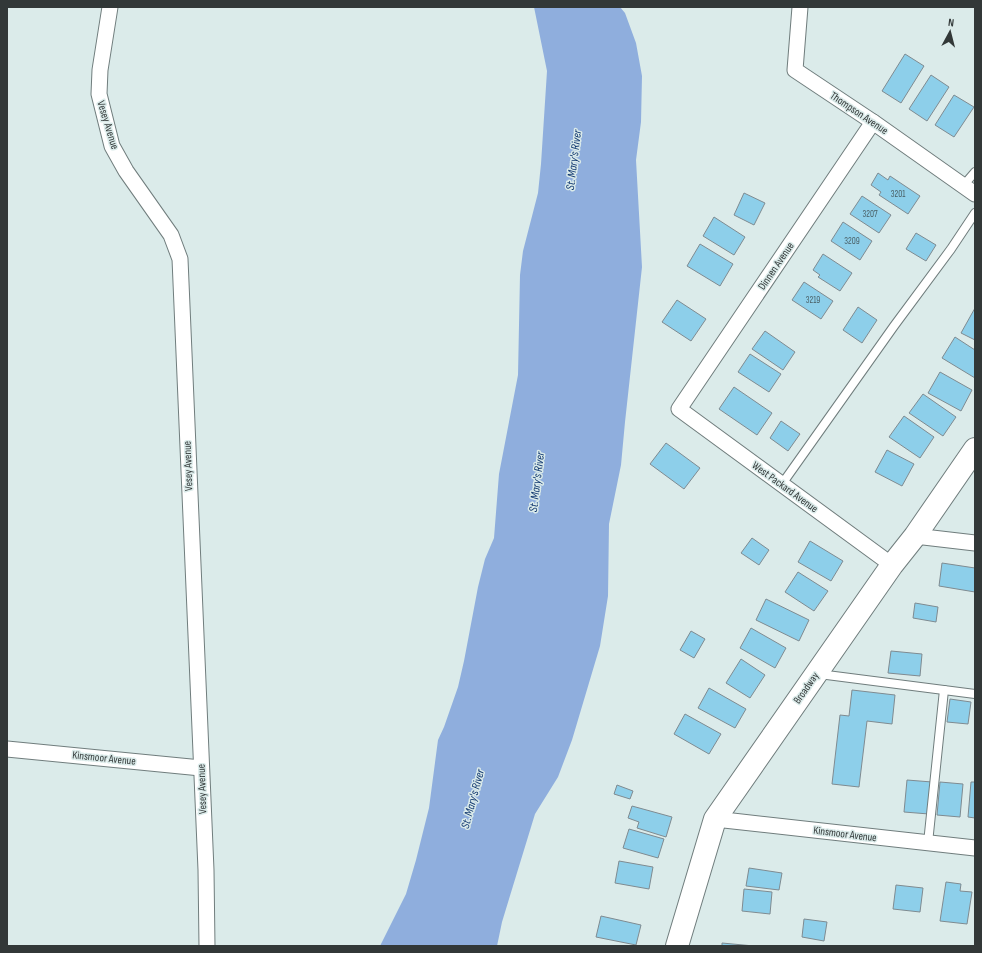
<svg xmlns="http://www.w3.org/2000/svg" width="982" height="953" font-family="'Sofia Sans Condensed',sans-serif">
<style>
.water{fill:#8faedd}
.building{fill:#8dcfea;stroke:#7f8b91}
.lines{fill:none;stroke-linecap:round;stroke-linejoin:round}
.lane-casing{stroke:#707d7d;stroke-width:10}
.street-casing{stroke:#707d7d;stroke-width:17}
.secondary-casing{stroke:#707d7d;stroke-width:24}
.lane{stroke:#fff;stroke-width:8}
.street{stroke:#fff;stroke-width:15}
.secondary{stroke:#fff;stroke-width:22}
.labels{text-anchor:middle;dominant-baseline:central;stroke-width:3;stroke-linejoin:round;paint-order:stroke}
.number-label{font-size:9px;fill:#495e64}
.street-label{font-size:11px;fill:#323838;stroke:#dbebea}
.water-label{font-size:12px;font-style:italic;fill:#113870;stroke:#dbebea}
</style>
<rect width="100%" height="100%" fill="#dbebea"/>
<path class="water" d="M534,7H620L625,13L636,43L642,76L641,122L636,160L642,267L625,422L621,465L609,524L608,596L600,646L572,740L558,777L535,814L502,922L497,946H380L406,894L416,860L429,808L438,740L444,727L458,687L464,661L478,587L485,559L494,538L499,474L518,375L520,275L523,251L538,193L541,164L547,71Z"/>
<g class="building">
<path d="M905,54L924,66L901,103L882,91Z"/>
<path d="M931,75L949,87L927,121L909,109Z"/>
<path d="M954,95L974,107L954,137L935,125Z"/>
<path d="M878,173L888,180L890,176L920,196L908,214L879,195L881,192L871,185Z"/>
<path d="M744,193L765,203L754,225L734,215Z"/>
<path d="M862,196L891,215L879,233L850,214Z"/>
<path d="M714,217L745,237L734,255L703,236Z"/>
<path d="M843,222L872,241L860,260L831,241Z"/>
<path d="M916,233L936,245L926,261L906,249Z"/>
<path d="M700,244L733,264L720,286L687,266Z"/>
<path d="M823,254L852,273L840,291L818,277L820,275L813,270Z"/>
<path d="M804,282L833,301L821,319L792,300Z"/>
<path d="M677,300L706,319L691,341L662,322Z"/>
<path d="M858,307L877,320L862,343L843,330Z"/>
<path d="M975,308V340L961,333Z"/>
<path d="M765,331L795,352L783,370L752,349Z"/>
<path d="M955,337L975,350V378L942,358Z"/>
<path d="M750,354L781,374L769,392L738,372Z"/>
<path d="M940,372L972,390L961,411L928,393Z"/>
<path d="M734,387L772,413L757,435L719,409Z"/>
<path d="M923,394L956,417L943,436L909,413Z"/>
<path d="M904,416L934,437L920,458L889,437Z"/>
<path d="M781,421L800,434L788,451L770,438Z"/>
<path d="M666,443L700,468L684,489L650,464Z"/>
<path d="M887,450L914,464L902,486L875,472Z"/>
<path d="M752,538L769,550L759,565L741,553Z"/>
<path d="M810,541L843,561L831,581L798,562Z"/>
<path d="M942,563L975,568V592L939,586Z"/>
<path d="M798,572L828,591L814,611L785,592Z"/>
<path d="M766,599L809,620L799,641L756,620Z"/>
<path d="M915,603L938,607L936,622L913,618Z"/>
<path d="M751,628L786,648L775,668L740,648Z"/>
<path d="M691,631L705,639L694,658L680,650Z"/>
<path d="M891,651L922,654L920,676L888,673Z"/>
<path d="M741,659L765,675L750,698L726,683Z"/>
<path d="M709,688L746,709L735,728L698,708Z"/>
<path d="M852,690L895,695L892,724L867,721L859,787L832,784L840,715L849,716Z"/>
<path d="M950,699L971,702L968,724L947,722Z"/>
<path d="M685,714L721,734L709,754L674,734Z"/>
<path d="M907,780L932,782L929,814L904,812Z"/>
<path d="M940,782L963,784L960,817L937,815Z"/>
<path d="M971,782H975V818L968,817Z"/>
<path d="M617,785L633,791L630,799L614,794Z"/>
<path d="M632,806L672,817L666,837L637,828L639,822L628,818Z"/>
<path d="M629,829L664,839L658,858L623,848Z"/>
<path d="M619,861L653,867L649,889L615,883Z"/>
<path d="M749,868L782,873L779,890L746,886Z"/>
<path d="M946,882L961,884L960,891L972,892L967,924L940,921Z"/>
<path d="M896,885L923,888L920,912L893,909Z"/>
<path d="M744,889L772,892L770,914L742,911Z"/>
<path d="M601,916L641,925L636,945L596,937Z"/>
<path d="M804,919L827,922L824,941L802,937Z"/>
<path d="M722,943L754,946H722Z"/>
</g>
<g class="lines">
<defs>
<g id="lane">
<path d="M963,186L975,172"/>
<path d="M782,484L894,326L951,249L975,213"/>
<path d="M819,674L975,694"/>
<path d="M928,843L944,690"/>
</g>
<g id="street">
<path d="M110,7L100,70L99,94L112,146L126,171L171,235L180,259L206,870L207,946"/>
<path d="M800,7L795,70L873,122L975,194"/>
<path d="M873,122L679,409L892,565"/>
<path d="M915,536L975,543"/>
<path d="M7,749L201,768"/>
<path d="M715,819L975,848"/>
</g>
<path id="secondary" d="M677,946L715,819L892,565L915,536L975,449"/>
</defs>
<use href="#lane" class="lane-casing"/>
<use href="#street" class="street-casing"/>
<use href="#secondary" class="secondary-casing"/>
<use href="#lane" class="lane"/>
<use href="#street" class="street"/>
<use href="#secondary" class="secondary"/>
</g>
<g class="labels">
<g class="number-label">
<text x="898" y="194">3201</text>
<text x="870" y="214">3207</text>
<text x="852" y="241">3209</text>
<text x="813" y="300">3219</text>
</g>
<g class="street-label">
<text transform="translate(859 113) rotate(34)">Thompson Avenue</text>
<text transform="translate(108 125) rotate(73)">Vesey Avenue</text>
<text transform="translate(776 266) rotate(-56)">Dinnen Avenue</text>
<text transform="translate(188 466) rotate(-92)">Vesey Avenue</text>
<text transform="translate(785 487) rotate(36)">West Packard Avenue</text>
<text transform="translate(806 688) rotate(-55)">Broadway</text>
<text transform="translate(104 758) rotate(6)">Kinsmoor Avenue</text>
<text transform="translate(202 789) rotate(-92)">Vesey Avenue</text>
<text transform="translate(845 834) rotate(7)">Kinsmoor Avenue</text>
</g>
<g class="water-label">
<text transform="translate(574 160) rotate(-83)">St. Mary's River</text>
<text transform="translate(537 482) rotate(-83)">St. Mary's River</text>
<text transform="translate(473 799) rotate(-75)">St. Mary's River</text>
</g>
</g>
<rect width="982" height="953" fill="none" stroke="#323838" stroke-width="16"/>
<g transform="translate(950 32) rotate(7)" stroke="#dbebea" stroke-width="3" paint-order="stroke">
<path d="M0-3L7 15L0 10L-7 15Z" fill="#323838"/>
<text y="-6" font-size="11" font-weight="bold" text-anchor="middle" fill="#323838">N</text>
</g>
</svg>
